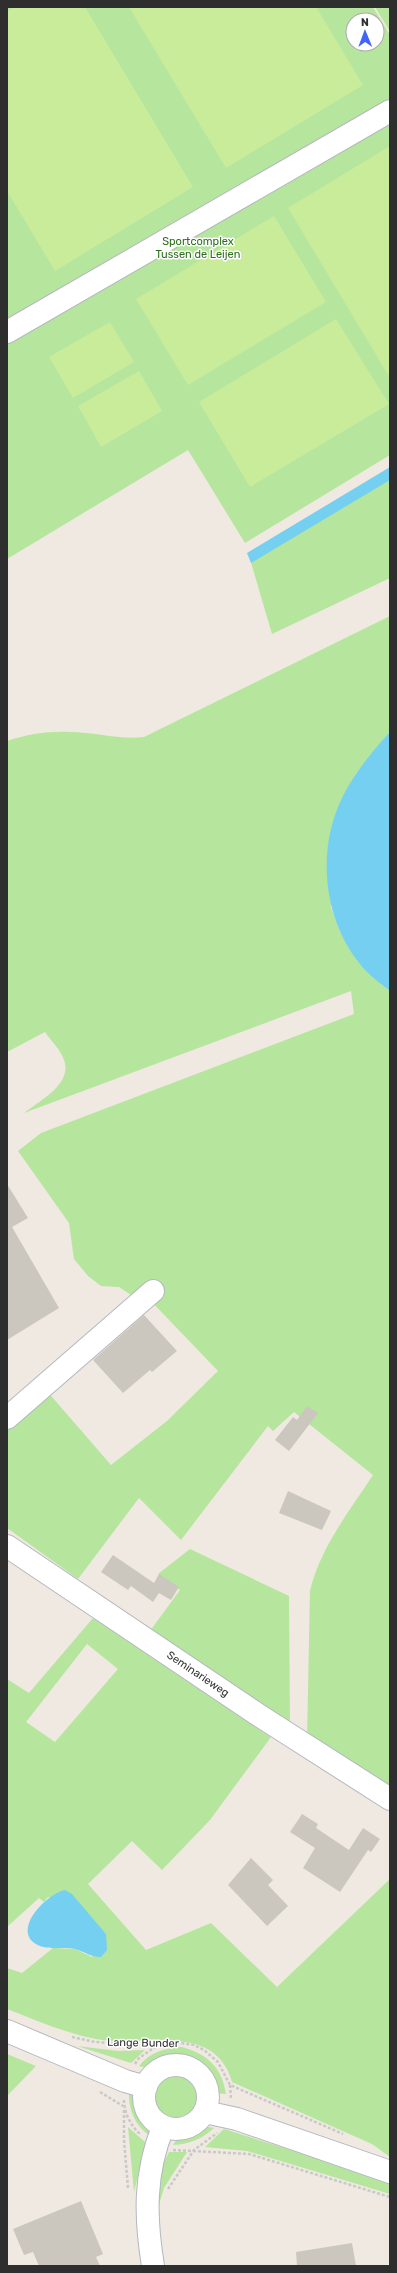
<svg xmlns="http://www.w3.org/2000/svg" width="397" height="2273" font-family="Rubik,sans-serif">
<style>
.green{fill:#b6e59e;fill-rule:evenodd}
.pitch{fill:#c9ec9a}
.water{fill:#75cff0}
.building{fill:#cbc7bf}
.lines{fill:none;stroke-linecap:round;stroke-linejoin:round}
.minor-casing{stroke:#b4b7c1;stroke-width:24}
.path{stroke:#c9c9c9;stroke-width:2.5;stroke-dasharray:3 2;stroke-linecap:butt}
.minor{stroke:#fff;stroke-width:22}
.labels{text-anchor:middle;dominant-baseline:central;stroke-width:3;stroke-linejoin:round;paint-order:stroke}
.park-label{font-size:11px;fill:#2c6e1b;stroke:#fff}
.street-label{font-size:11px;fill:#2e2e2e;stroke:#fff}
</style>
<rect width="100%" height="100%" fill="#efe9e1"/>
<g class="green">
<path d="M7,7H373L390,35V455L245,543L188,450L7,559ZM353,20H377V44H353Z"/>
<path d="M375,7H390V32L389,30Z"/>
<path d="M390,474V578L272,634L250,559Z"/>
<path d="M390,616V732L357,772L338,808L331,907L340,931L353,953L367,971L390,991V1789L307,1740L310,1591C320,1548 349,1512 373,1475L294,1412L273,1431L268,1426L181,1540L139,1498L78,1579L7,1528V1424L46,1390L111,1465L167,1421L218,1371L149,1299L159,1290L150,1280L131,1295L119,1287L101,1286L88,1276L74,1259L69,1223L18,1151L41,1133L354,1014L351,991L24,1113C39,1101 73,1084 64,1060C61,1050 51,1041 45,1032L7,1052V741C28,734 49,731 70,732C95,732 119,740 144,737Z"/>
<path d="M190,1549L289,1596L290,1729L150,1631L180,1590L158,1574Z"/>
<path d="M93,1618L271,1737L210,1820L162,1870L132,1841L88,1884L146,1950L211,1923L277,1987L390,1879V2157L372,2144L232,2082C215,2020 141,2048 96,2039C65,2033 36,2020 7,2009V1968L22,1973L53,1948L75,1949L92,1957L106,1934L89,1916L48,1897L44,1902L39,1898L7,1927V1679L29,1693ZM87,1644L118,1669L55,1742L26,1722Z"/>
<path d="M77,2046L118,2051L145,2050L131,2063Z"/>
<path d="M182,2047C208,2054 222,2068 226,2094L215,2093C209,2058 177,2049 150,2069L139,2066C150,2052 165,2048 182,2047Z"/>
<path d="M7,2054L36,2066L7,2096Z"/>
<circle cx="177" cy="2097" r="23"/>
<path d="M129,2092L138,2096L140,2109L151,2126L149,2135C135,2126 128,2108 129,2092Z"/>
<path d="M203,2126L214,2128C202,2139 190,2144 173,2145L179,2136L194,2132Z"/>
<path d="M128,2127L146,2143L134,2192Z"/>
<path d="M224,2129L390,2181V2194L247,2151L205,2147Z"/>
<path d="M169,2152H187L164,2188L155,2218L160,2171Z"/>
</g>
<g class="pitch">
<path d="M15,7H85L193,187L55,271L7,191V12Z"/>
<path d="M129,7H316L363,85L226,168Z"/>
<path d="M390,146V378L288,208Z"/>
<path d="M274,216L326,302L188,385L136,299Z"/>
<path d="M336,319L389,404L250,487L199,402Z"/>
<path d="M110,322L134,362L73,398L49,357Z"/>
<path d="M139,371L162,411L101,447L78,406Z"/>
</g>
<g class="water">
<path d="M390,467V480L251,563L247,553Z"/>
<path d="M390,732V991C383,985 374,979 367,972C323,926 315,851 343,796C355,772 372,752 390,732Z"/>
<path d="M65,1890L72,1894L106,1934L107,1950L101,1957C91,1957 85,1952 75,1949C61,1946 45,1952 33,1942C15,1925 49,1893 65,1890Z"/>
</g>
<g class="building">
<path d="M7,1184L28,1218L12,1227L59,1308L7,1340Z"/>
<path d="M144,1315L177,1351L152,1372L150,1370L123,1393L93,1360Z"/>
<path d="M307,1406L318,1413L289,1451L275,1440L293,1417L297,1420Z"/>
<path d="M288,1491L331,1511L322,1530L279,1513Z"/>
<path d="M113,1555L154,1583L159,1574L179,1587L171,1600L159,1593L153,1602L131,1586L128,1590L101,1572Z"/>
<path d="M302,1814L318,1824L316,1828L349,1850L363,1828L380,1839L371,1852L368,1850L340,1892L303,1868L315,1848L290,1832Z"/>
<path d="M251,1858L273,1880L268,1885L288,1906L267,1926L228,1885Z"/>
<path d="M81,2201L103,2254L96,2257L100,2266H39L33,2252L24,2255L13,2229Z"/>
<path d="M352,2243L356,2266H297L296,2252Z"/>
</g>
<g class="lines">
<defs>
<g id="minor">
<path d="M7,332L390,111"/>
<path d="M7,1418L153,1291"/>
<path d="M7,1546L257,1714L390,1799"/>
<path d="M7,2031L125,2081L146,2087"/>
<circle cx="176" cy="2097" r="32"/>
<path d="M205,2112L237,2119L390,2172"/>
<path d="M153,2266C145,2217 144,2174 163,2127"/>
</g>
</defs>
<use href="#minor" class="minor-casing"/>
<g class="path">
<path d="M72,2037L95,2042L126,2044L182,2043L194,2045L204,2050L218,2062L230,2085L343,2134"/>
<path d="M135,2064L139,2058L158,2045"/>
<path d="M230,2085L231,2099"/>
<path d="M100,2092L123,2106"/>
<path d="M124,2100C124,2113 131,2126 140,2134"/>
<path d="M124,2110V2140L128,2188"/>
<path d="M173,2150L249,2154L390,2197"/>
<path d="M168,2189L194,2150L217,2133"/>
</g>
<use href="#minor" class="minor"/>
</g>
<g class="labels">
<g class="park-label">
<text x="198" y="241">Sportcomplex<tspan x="198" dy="13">Tussen de Leijen</tspan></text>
</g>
<g class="street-label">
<text transform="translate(198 1674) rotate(34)">Seminarieweg</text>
<text transform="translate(143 2043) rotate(1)">Lange Bunder</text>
</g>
</g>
<rect width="397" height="2273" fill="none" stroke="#2e2e2e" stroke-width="16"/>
<g transform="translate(365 32) rotate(359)"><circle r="19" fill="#ffffff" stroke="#ababab"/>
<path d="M0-3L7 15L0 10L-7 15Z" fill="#4264fb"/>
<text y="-6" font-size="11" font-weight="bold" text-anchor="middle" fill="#2e2e2e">N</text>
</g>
</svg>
